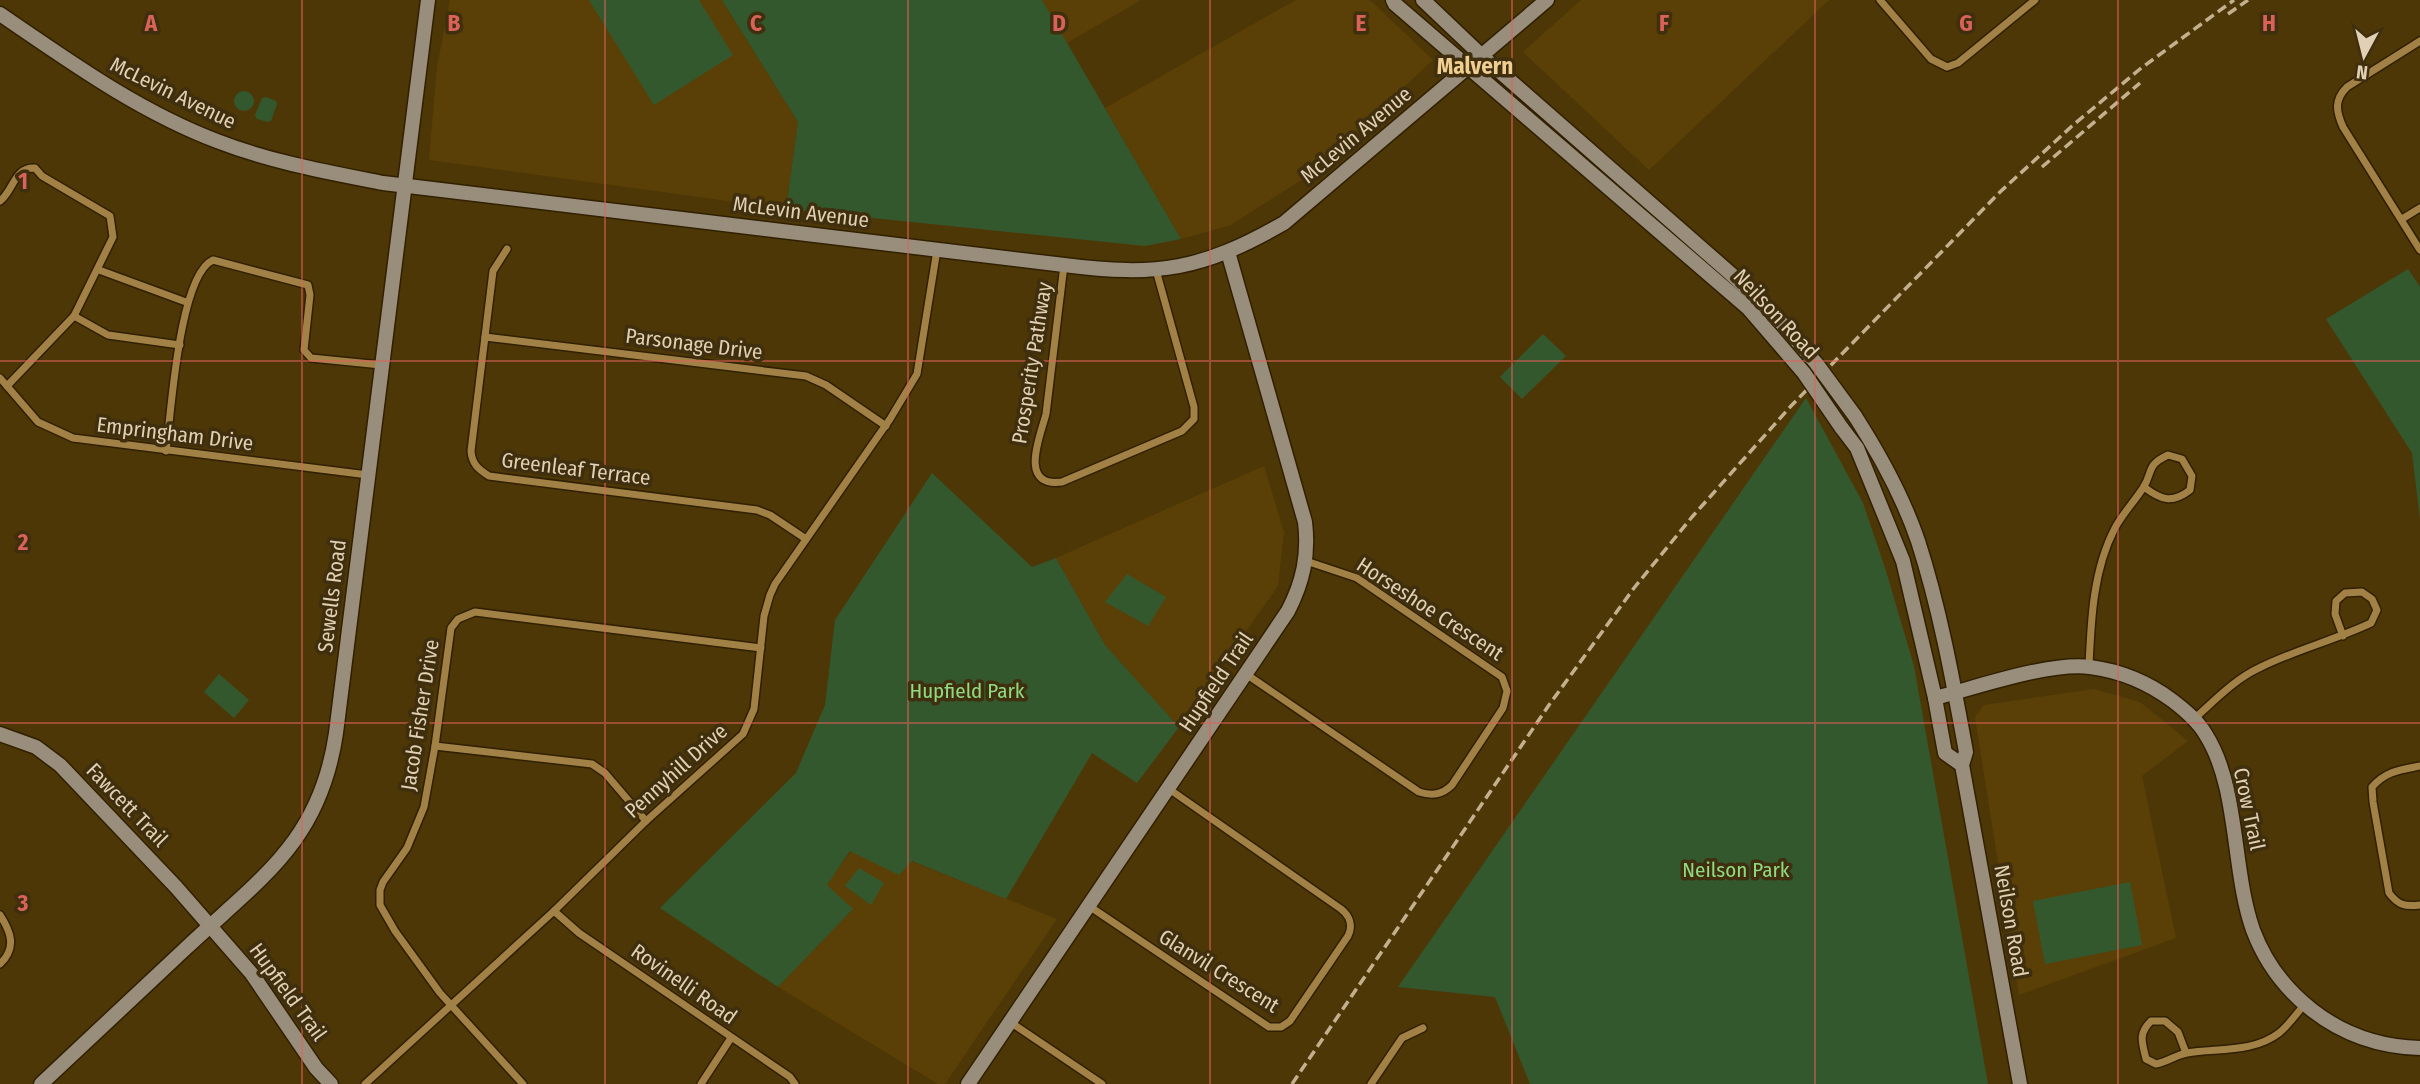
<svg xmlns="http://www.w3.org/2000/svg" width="2420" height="1084" font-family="'Fira Sans Condensed',sans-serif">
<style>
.built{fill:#5a4006}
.green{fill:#34582e}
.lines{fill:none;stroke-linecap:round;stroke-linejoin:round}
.street-casing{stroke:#302000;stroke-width:10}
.secondary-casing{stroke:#302000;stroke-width:17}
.street{stroke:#a28146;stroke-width:7}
.secondary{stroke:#998e7b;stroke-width:14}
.rail{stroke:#c2b08f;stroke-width:3.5;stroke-dasharray:10 5;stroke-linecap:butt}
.secondary-bridge-casing{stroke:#302000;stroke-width:17;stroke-linecap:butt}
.secondary-bridge{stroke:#998e7b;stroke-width:14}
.grid{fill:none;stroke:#da6359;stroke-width:2;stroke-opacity:0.55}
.labels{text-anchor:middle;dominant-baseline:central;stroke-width:7;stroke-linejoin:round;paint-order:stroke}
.street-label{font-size:21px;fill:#e1d0b3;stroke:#3f2f0f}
.park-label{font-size:21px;fill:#8fdb81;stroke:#3f2f0f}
.neighbourhood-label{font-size:23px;font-weight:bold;fill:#f0cd90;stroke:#3f2f0f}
.grid-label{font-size:23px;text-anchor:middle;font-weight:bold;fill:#da6359;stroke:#3f2f0f;stroke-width:7;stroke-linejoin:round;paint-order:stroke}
</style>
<rect width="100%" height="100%" fill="#4e3706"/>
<g class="built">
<path d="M450,0H722L798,122L786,209L429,160L437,67Z"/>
<path d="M1041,0H1141L1067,43Z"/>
<path d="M1296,0H1370L1433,60L1309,175L1231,225L1181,239L1105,108Z"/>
<path d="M1581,0H1829L1649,170L1523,52Z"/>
<path d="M1264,466L1284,532L1278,586L1179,727L1105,645L1056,558Z"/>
<path d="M2094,689L2140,702L2188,741L2142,776L2176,938L2019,995L1975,717L1984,705Z"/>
<path d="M851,851L899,874L911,861L1057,919L945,1084H938L778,987L852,910L826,885Z"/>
</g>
<g class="green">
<path d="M589,0H699L733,55L654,105Z"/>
<path d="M722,0H1042L1181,239L1145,246L786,209L798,122Z"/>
<circle cx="244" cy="101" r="10"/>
<path d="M266,97L276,101L277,104L271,121L268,122L257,119L255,115L262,98Z"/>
<path d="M2408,269L2420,287V519L2412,453L2326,319Z"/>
<path d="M1543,334L1566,356L1522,399L1500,377Z"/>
<path d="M1806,398L1863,503L1886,571L1914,666L1988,1084H1530L1495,997L1398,987Z"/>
<path d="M932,473L1032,567L1056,558L1105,645L1179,727L1137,783L1092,753L1006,899L912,861L899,875L850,851L827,885L853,909L778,987L660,908L796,773L825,705L835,620Z"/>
<path d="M1127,574L1166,597L1148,626L1105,602Z"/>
<path d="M219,674L249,700L234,718L204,692Z"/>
<path d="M859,868L884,883L871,905L845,886Z"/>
<path d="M2130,882L2142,945L2045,964L2033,901Z"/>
</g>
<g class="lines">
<defs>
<g id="street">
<path d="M1880,0L1931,59L1947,67L1958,63L2035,0"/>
<path d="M2420,41L2347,87C2334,100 2336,111 2343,127L2420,250"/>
<path d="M0,201C14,190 14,167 35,168L42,176L110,216L113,237L74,316L7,386"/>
<path d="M2402,219L2420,208"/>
<path d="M507,249L493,271L471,451C472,464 478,469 489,476L757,510L770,515L806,539"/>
<path d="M1064,265L1046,414C1041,434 1017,488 1062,482L1182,431L1194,419V407L1156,270"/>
<path d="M99,270L186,302"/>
<path d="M74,316L108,335L180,345"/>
<path d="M485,337L806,376L826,385L886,426"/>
<path d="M0,378L38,422L73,438L368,475"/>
<path d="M166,451C171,414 179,275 213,260L308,285L310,295L304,350L311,358L381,365"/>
<path d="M2089,666C2091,620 2093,570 2115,528C2123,513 2134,502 2143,488C2154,471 2145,466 2168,455L2182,459L2192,476L2190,490C2172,504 2161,500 2144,487"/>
<path d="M1246,674L1419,792C1432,796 1442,795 1452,785L1503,708L1507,691L1502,677L1357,578L1306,561"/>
<path d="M2194,719C2214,701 2235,679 2259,668C2295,650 2335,640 2371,623L2377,610L2372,599L2362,592L2345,593L2336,601L2335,614L2343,636"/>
<path d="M435,746L592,764L605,773L646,821"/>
<path d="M2420,766C2400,770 2386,771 2372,787L2373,802L2389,893C2398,905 2405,907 2420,905"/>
<path d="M1089,906L1269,1027H1281L1290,1021L1348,936C1353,926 1350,916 1341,909L1169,789"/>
<path d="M554,911L579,933L790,1077L795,1084"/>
<path d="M0,915C11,932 17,948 0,964"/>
<path d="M1010,1022L1102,1084"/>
<path d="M2186,1053L2178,1032L2165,1021H2151C2138,1034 2142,1042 2146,1059L2156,1064C2167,1062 2176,1055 2187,1053C2217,1048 2253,1053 2279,1033C2289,1025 2296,1014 2305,1004"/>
<path d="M365,1084L554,911L646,821L743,734L754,709L764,616L770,595L775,584L890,419L917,374L937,250"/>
<path d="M523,1084L440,993L395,931L380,905V890L383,882L407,848L424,807L435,746L451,628L458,619L475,612L761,648"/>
<path d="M701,1084L731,1038"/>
<path d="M1371,1084L1402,1038L1423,1028"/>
</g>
<g id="secondary">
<path d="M1393,0L1395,4L1748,308L1761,323"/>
<path d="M1423,0L1482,56L1731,274L1772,312"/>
<path d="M0,14C69,61 138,111 217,141C271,162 327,172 383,183L1064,265C1158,277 1202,270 1284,223L1547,0"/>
<path d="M1855,416C1880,455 1903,497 1918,541C1940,609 1953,681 1966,752L1962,765L2020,1084"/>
<path d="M1841,427L1857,448L1903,561L1935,698L1945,753L1962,765"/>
<path d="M1935,698C1978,687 2048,662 2090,667C2121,671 2149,683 2173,701C2186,711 2198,721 2206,735C2239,787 2232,871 2253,930C2265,962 2285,989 2312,1010C2344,1035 2380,1047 2420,1048"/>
<path d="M0,734L36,747L60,765L176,887L252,974L316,1068L331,1084"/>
<path d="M41,1084C89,1039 137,994 185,949C259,879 320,843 336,733L428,0"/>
<path d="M968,1084L1288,611C1303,582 1309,555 1305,522L1228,252"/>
</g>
</defs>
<use href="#street" class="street-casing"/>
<use href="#secondary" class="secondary-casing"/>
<use href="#street" class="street"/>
<use href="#secondary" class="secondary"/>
<g class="rail">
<path d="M2228,14L2248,0"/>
<path d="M2042,167L2140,83"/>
<path d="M1292,1084L1549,705L1634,588L1692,517L1791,406L2000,192L2072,126L2140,69L2234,0"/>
</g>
<defs>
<g id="secondary-bridge">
<path d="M1772,312L1816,363L1855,416"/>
<path d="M1761,323L1804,373L1841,427"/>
</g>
</defs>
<use href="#secondary-bridge" class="secondary-bridge-casing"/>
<use href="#secondary-bridge" class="secondary-bridge"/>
</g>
<path class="grid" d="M302,0V1084M605,0V1084M908,0V1084M1210,0V1084M1512,0V1084M1815,0V1084M2118,0V1084M0,361H2420M0,723H2420"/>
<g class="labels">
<g class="street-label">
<text transform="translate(173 93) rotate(26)">McLevin Avenue</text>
<text transform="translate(1356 135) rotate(-40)">McLevin Avenue</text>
<text transform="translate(801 212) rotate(7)">McLevin Avenue</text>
<text transform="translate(1776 314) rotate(47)">Neilson Road</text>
<text transform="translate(694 344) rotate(7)">Parsonage Drive</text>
<text transform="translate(1032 363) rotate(-81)">Prosperity Pathway</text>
<text transform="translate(175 434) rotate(7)">Empringham Drive</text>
<text transform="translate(576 469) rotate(7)">Greenleaf Terrace</text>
<text transform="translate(332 596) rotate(-83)">Sewells Road</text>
<text transform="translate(1430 609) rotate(33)">Horseshoe Crescent</text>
<text transform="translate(1216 682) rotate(-56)">Hupfield Trail</text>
<text transform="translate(420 715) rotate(-81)">Jacob Fisher Drive</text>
<text transform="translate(676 771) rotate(-42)">Pennyhill Drive</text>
<text transform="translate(127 805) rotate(46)">Fawcett Trail</text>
<text transform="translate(2249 809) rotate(78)">Crow Trail</text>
<text transform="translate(2011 921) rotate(80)">Neilson Road</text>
<text transform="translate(1219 971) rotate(32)">Glanvil Crescent</text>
<text transform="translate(684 984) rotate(35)">Rovinelli Road</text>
<text transform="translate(288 992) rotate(54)">Hupfield Trail</text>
</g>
<g class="park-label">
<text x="967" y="691">Hupfield Park</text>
<text x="1736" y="870">Neilson Park</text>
</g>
<g class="neighbourhood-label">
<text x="1475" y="66">Malvern</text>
</g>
</g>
<g class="grid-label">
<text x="151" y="31">A</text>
<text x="454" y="31">B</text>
<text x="756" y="31">C</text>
<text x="1059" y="31">D</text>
<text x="1361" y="31">E</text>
<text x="1664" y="31">F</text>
<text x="1966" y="31">G</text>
<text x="2269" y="31">H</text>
<text x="23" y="189">1</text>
<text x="23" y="550">2</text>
<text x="23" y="911">3</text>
</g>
<g transform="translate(2364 56) rotate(187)" stroke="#3f2f0f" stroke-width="5" paint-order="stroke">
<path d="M0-5L12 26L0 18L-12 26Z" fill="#e1d0b3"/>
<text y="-10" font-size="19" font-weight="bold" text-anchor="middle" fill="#e1d0b3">N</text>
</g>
</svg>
